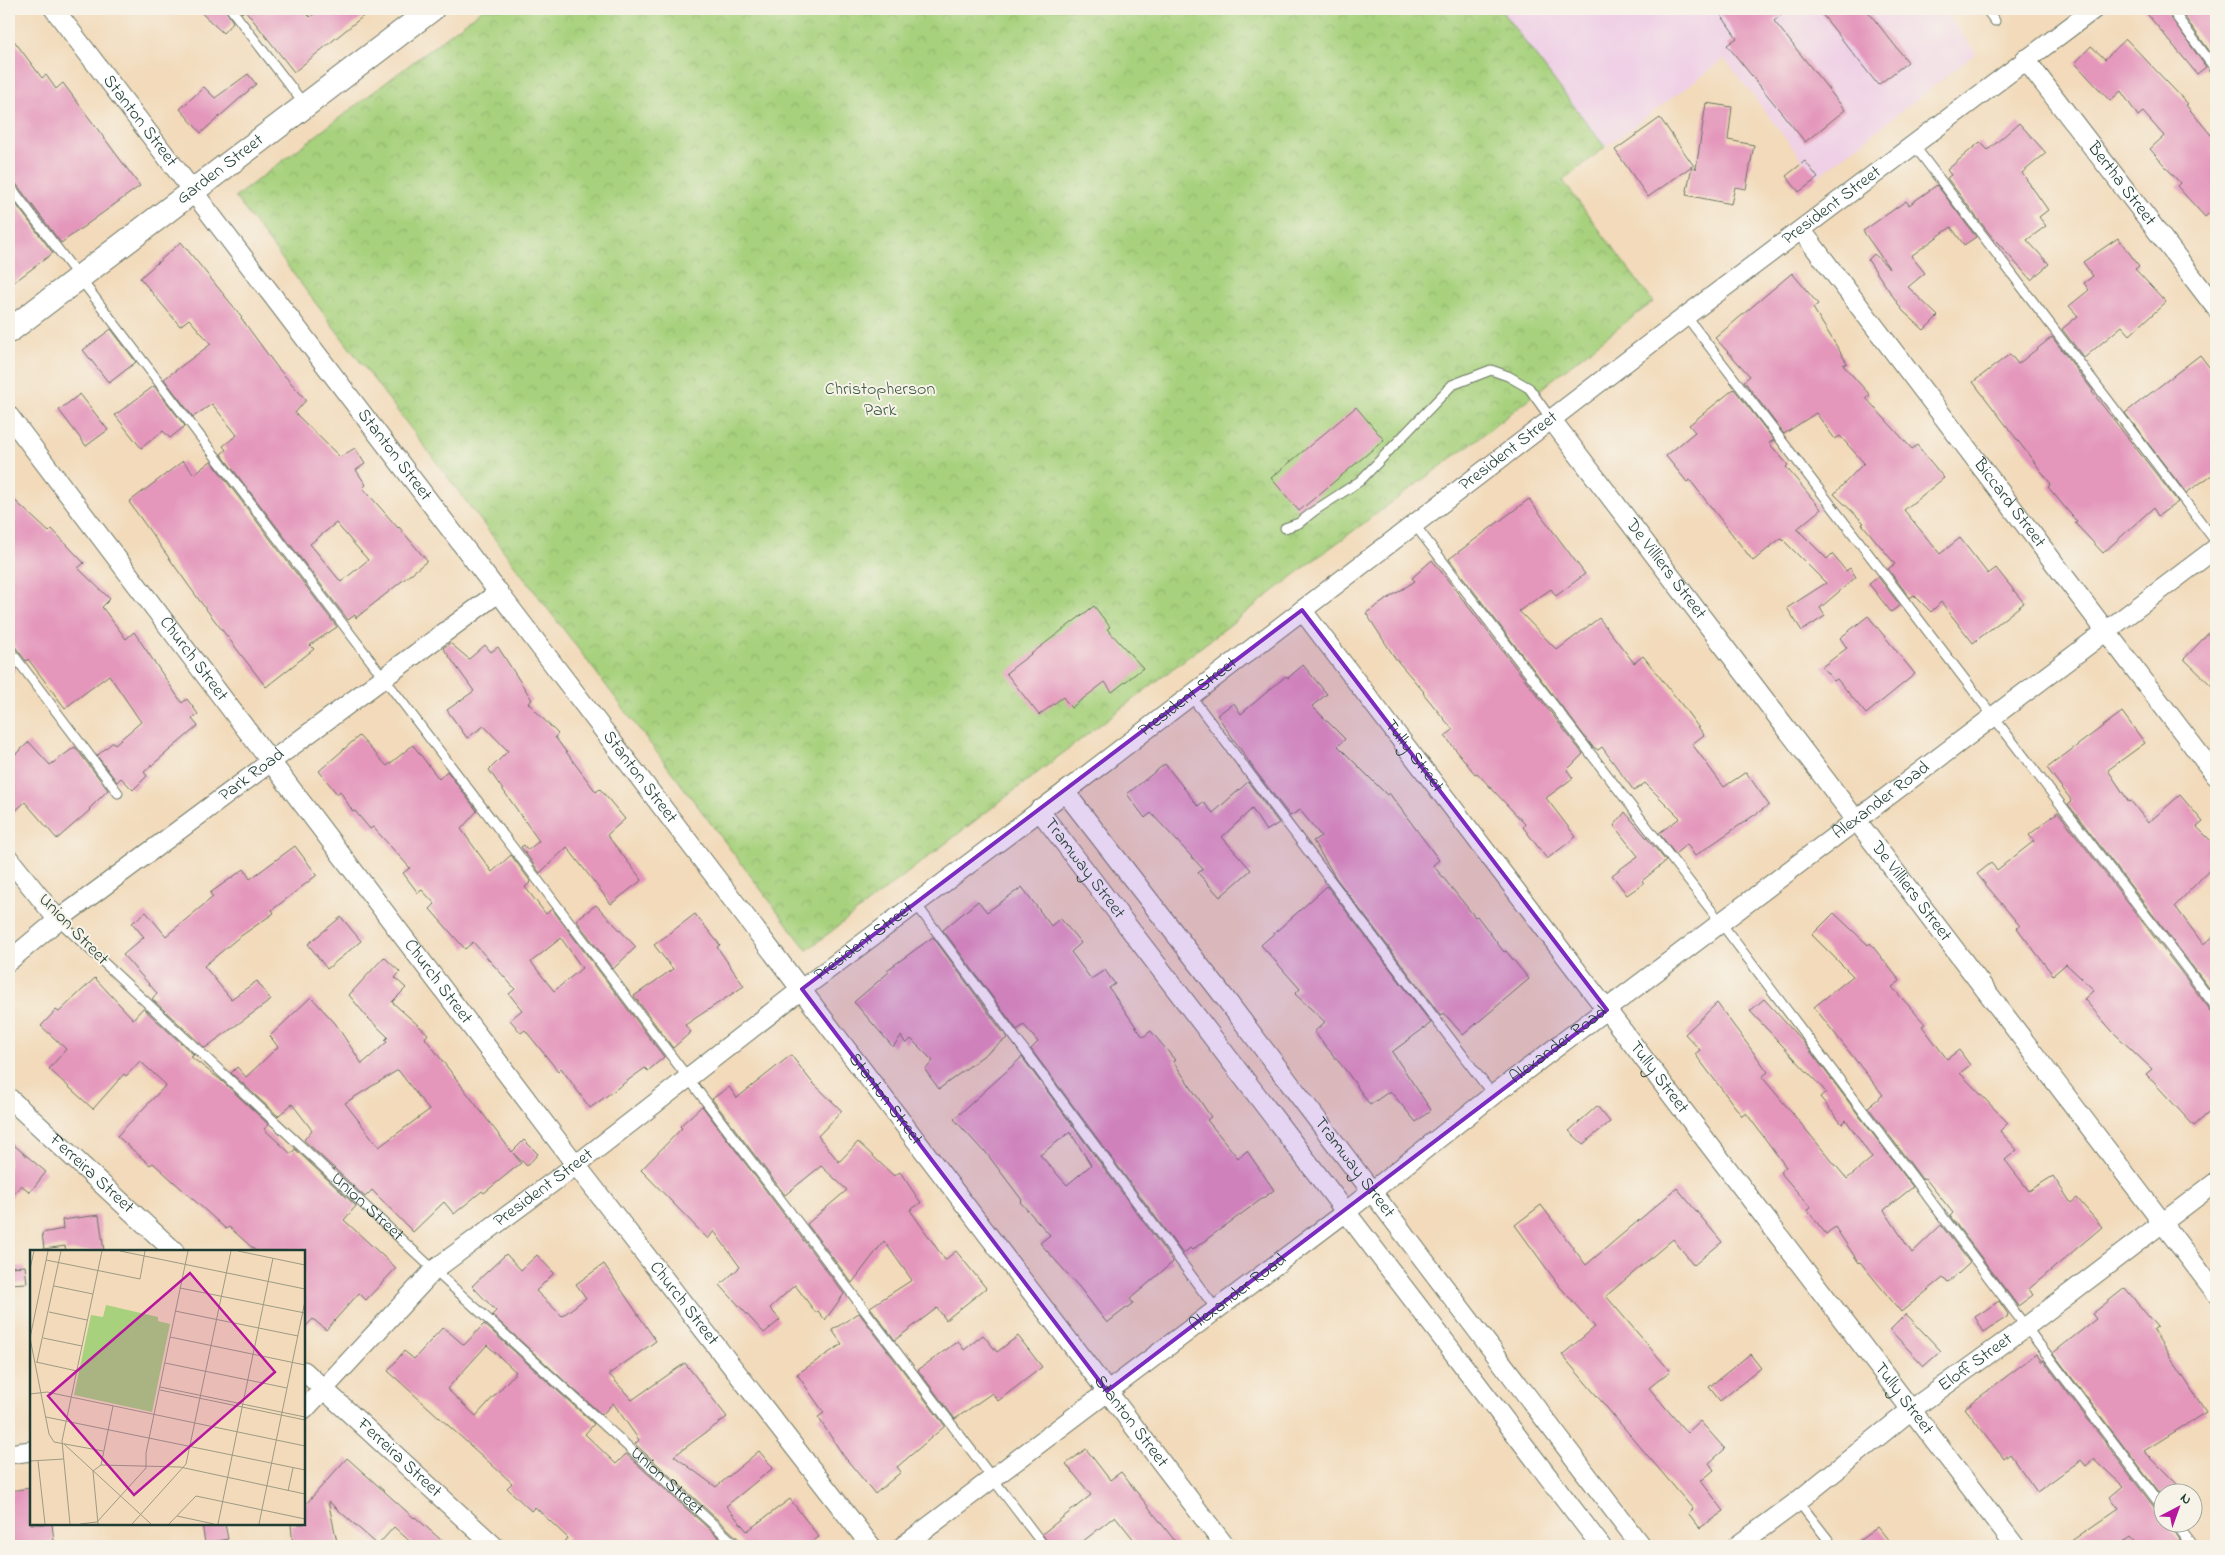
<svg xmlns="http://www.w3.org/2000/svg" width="2225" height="1555" font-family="'Indie Flower',sans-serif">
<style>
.built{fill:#efd0e6}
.park{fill:url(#park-crowns);stroke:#638758}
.building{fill:#e496bb;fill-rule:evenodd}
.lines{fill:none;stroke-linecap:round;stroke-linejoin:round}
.service-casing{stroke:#697463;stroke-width:11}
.minor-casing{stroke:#697463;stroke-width:21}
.tertiary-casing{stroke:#697463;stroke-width:26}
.service{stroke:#fff;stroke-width:9}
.minor{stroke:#fff;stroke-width:19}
.tertiary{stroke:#fff;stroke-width:24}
.marked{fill:#7b2cbf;fill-opacity:0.2;stroke:#7b2cbf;stroke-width:4;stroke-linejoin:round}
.labels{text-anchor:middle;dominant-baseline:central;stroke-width:4;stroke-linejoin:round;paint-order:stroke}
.street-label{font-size:18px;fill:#1f3d34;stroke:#f7f3e8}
.park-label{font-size:18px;fill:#3a5b43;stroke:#f7f3e8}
.inset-road{fill:none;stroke:#9e9b84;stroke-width:1}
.view{fill:#b5179e;fill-opacity:0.15;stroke:#b5179e;stroke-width:2.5}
.inset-edge{fill:none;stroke:#1f3d34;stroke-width:2.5}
</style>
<defs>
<pattern id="park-crowns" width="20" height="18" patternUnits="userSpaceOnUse" patternTransform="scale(1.25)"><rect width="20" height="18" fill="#a7d17d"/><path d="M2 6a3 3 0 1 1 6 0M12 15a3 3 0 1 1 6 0" fill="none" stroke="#8fb46d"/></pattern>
</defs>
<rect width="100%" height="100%" fill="#f7f3e8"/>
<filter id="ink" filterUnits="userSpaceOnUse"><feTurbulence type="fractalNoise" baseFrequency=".02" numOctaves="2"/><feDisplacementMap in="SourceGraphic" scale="10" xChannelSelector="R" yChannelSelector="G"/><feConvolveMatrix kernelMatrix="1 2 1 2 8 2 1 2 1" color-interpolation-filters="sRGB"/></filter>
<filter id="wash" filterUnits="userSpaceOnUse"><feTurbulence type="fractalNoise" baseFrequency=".0096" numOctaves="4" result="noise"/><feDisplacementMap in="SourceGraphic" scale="20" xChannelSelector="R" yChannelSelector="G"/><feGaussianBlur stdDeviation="1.12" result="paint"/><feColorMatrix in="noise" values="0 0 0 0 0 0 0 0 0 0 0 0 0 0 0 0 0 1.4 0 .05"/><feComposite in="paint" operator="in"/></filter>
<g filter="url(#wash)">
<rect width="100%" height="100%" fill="#f2daba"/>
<path class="built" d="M1500,9H1943L1976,53L1816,178L1725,59L1605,147Z"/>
<path class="park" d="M483,9H1500L1605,147L1563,181L1653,302L1598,343L1487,432L1318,557L807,950L235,197Z"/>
<g id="blocks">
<g class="building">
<path d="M197,9H225L233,22L223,33Z"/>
<path d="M239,9H303L310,17L321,9H372L294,72L245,10L242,13Z"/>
<path d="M1717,9H1789L1774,21L1845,110L1805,142L1727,45L1737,38Z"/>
<path d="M1818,9H1866L1908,62L1878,85Z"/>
<path d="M2143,9H2165L2206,67L2197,74Z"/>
<path d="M2179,9H2216V60Z"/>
<path d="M9,34L42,78L46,75L56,89L63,83L140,186L61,243L14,181L9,179Z"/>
<path d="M2126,39L2188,104L2186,105L2216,141V207L2205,217L2177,186L2180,183L2150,149L2164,136L2143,112L2138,116L2121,91L2110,101L2075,63L2091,46L2105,59Z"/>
<path d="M248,74L256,84L201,133L180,109L204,87L215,98Z"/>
<path d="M1706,103L1732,107L1728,140L1754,145L1746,189L1735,187L1731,204L1686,195L1692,166L1648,197L1615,150L1660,118L1696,169Z"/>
<path d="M2019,123L2046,153L2022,173L2048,210L2039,217L2046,226L2027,240L2049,264L2031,280L1988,232L1947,178L1951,175L1947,170L1980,142L1988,150Z"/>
<path d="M1805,161L1818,178L1799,192L1786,176Z"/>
<path d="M1937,185L1976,237L1964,245L1951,227L1911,256L1925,273L1908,287L1938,316L1924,330L1903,311L1868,260L1874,254L1889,268L1863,231L1906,201L1909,205Z"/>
<path d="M9,195L53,253L9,286Z"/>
<path d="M2118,238L2139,266L2135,269L2166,302L2130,335L2122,326L2084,358L2062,329L2078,316L2069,306L2089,290L2084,283L2093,276L2083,262Z"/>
<path d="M181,242L242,317L241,318L277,367L306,400L295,413L340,457L355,448L365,464L356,470L366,485L363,488L398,528L399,527L427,561L356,618L355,615L348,620L221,454L226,450L223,446L237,435L212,404L193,417L164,379L211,344L189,319L180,326L140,278ZM336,523L368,560L341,582L310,544Z"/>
<path d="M1792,273L1818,304L1813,308L1847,363L1843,365L1870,395L1866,398L1912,449L1917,445L1944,478L1904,510L1940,554L1960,538L1988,574L1996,568L2024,603L1973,643L1941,602L1931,612L1914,595L1910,598L1888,569L1895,564L1862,524L1864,523L1834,494L1864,463L1840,436L1835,439L1816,413L1784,434L1744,381L1750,376L1715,338Z"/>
<path d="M111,329L136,362L109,383L83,350Z"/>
<path d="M2052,337L2093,391L2092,392L2178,502L2158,516L2153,508L2103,553L2075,523L2077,522L2048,487L2051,484L1973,382L2010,354L2018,364Z"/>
<path d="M2200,355L2216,376V472L2186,493L2125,413Z"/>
<path d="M154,386L185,426L170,438L163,431L141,448L115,415Z"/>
<path d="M1734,389L1774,440L1769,443L1788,465L1786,467L1821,509L1797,529L1827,559L1832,554L1846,571L1850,568L1856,577L1820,608L1825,616L1802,631L1787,608L1826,583L1781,538L1753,561L1690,480L1687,482L1666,456L1695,432L1689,425Z"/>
<path d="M80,394L108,430L86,446L59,410Z"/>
<path d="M1356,407L1384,440L1299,511L1271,478Z"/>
<path d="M183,461L194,474L211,461L337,627L310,645L314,649L266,687L199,600L129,502Z"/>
<path d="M9,495L49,532L52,529L84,563L78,568L110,599L102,607L126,639L134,632L182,703L187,699L198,714L192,719L198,726L144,772L147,776L133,790L121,778L117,782L97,756L113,742L115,744L141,722L109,675L65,708L28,659L26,661L14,645L9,643Z"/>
<path d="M1529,499L1585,574L1556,596L1551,589L1519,611L1557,650L1599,618L1634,663L1643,656L1682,705L1704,735L1692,744L1724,787L1746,772L1769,805L1695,856L1687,844L1675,854L1659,833L1680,818L1645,783L1634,791L1602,747L1598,750L1592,746L1449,559Z"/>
<path d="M1432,560L1583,754L1567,770L1573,778L1546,798L1576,837L1547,859L1523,827L1525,824L1477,773L1475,774L1445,736L1453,730L1423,693L1424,692L1395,658L1366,613L1415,581L1412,578Z"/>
<path d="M1878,577L1900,605L1891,612L1869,584Z"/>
<path d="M1094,606L1110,627L1107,629L1143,668L1112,692L1105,682L1071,708L1063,697L1039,715L1006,673Z"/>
<path d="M1868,616L1915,674L1866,714L1837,679L1834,681L1822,667L1847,648L1840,638Z"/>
<path d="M2216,625V690L2184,659Z"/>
<path d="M450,643L469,659L485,645L491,652L498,647L532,700L528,703L558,734L555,737L596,792L600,789L625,819L607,835L642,880L611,904L567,847L540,873L521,847L524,845L528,850L539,841L489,770L508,751L484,726L467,738L447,710L474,691L443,648Z"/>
<path d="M9,659L16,669L9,676Z"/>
<path d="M1303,665L1327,694L1312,706L1345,739L1338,746L1387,795L1389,793L1439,860L1433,865L1475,917L1477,916L1504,952L1506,951L1529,979L1463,1035L1444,1013L1441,1016L1336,878L1313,841L1321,836L1300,810L1290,816L1254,769L1217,715L1234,703L1241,714L1286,676L1288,678Z"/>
<path d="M2122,712L2145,743L2108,770L2129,802L2131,801L2148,823L2180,795L2203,822L2197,827L2216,846V863L2175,906L2203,944L2216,935V997L2068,804L2072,801L2047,768Z"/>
<path d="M359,736L387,766L413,745L439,779L447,771L477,811L461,829L492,872L511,855L531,882L525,887L546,914L552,909L664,1057L648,1071L645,1068L590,1108L561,1068L558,1071L525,1030L521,1033L510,1020L522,1010L509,994L515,989L473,942L465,949L430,909L435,904L422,890L418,893L403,873L410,868L373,827L370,829L355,811L353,812L340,791L337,794L319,771ZM561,938L582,968L554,991L531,962Z"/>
<path d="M29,742L50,765L75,747L108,790L89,809L90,810L57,839L25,802L9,817V760Z"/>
<path d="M1165,764L1198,806L1203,802L1213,813L1248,782L1279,823L1266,831L1252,809L1222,837L1251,870L1220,897L1198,873L1203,869L1151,813L1145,818L1127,794Z"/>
<path d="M1625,812L1666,861L1642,881L1644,883L1627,895L1612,875L1638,856L1614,826Z"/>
<path d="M2058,812L2211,1011L2216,1013V1106L2194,1126L2146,1074L2152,1069L2113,1032L2084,999L2094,990L2066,964L2053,975L2017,928L2020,926L1977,874L1991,863L1997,870L2034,841L2029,835Z"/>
<path d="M295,846L317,875L272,910L274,913L238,938L204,966L231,999L257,981L271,1000L205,1048L152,999L157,993L123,955L144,937L132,923L146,912L166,936L213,897L210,893L244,869L250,879Z"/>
<path d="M1327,886L1431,1023L1392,1052L1431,1110L1416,1122L1390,1091L1370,1105L1347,1072L1314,1032L1325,1022L1295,994L1300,989L1261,945Z"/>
<path d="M1022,887L1051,926L1060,918L1081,943L1071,952L1091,979L1105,970L1115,984L1109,988L1143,1037L1151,1031L1175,1060L1173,1061L1211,1117L1207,1120L1238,1158L1247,1151L1274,1190L1192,1250L1190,1248L1183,1254L1031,1049L1038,1042L1024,1025L1017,1030L943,930L978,901L987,912Z"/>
<path d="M596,905L636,947L613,969L576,920Z"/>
<path d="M1834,913L1868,945L1870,943L1900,981L1892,987L1925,1024L1922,1026L1947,1059L1959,1050L1970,1065L1960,1073L2008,1123L2000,1131L2017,1150L2005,1160L2029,1191L2053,1176L2071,1203L2077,1198L2102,1227L2029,1289L2033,1295L2018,1306L1950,1216L1953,1213L1925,1178L1922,1179L1868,1107L1883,1095L1814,1007L1853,976L1812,935Z"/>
<path d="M695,914L720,945L717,947L744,986L685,1025L691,1032L673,1048L634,996L673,969L654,945Z"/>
<path d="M341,917L361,941L327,969L308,944Z"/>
<path d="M933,937L1007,1038L939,1089L925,1070L933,1061L911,1039L906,1044L901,1036L893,1047L854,1002L889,972L887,970Z"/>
<path d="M384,957L400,972L395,978L406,988L392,1002L428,1034L425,1038L512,1152L524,1140L538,1154L527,1166L513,1153L521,1163L484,1193L482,1191L454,1214L444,1202L413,1232L372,1190L365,1197L304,1140L312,1130L292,1104L278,1116L231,1073L237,1067L246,1077L278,1047L270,1036L311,997L335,1023L362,1064L387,1042L385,1040L388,1037L367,1017L349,995ZM398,1070L429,1110L379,1147L345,1103Z"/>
<path d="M95,978L133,1019L143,1008L194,1055L191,1057L222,1081L269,1125L264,1129L291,1154L295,1149L356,1206L344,1220L396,1268L366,1300L359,1293L326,1330L313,1319L304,1328V1251H256L229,1227L226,1229L153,1163L150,1165L117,1136L166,1085L140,1061L126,1076L124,1074L93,1109L49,1069L66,1049L41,1026L56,1010L59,1012Z"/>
<path d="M1764,999L1804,1043L1913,1187L1884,1210L1912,1253L1941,1225L1970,1263L1948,1283L1943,1278L1901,1312L1860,1262L1859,1263L1835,1227L1826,1234L1807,1210L1811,1208L1780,1172L1786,1167L1746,1113L1742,1116L1695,1054L1700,1050L1685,1034L1717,1003L1768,1072L1762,1077L1847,1179L1872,1158L1846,1120L1842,1124L1820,1097L1826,1092L1750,1011Z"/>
<path d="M791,1055L811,1081L842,1111L818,1136L839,1162L858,1142L894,1176L900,1172L921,1203L910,1210L945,1260L956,1251L986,1288L946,1320L937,1308L895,1340L870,1307L912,1280L884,1241L852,1283L807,1224L847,1190L821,1166L785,1195L712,1099L729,1087L737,1098Z"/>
<path d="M1022,1057L1173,1262L1130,1299L1133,1303L1107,1323L1080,1288L1040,1243L1050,1235L1020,1202L1022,1200L984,1150L983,1151L954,1119ZM1070,1132L1091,1165L1067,1185L1040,1155Z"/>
<path d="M702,1106L844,1294L825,1320L818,1311L816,1313L795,1285L770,1308L780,1320L764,1333L720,1285L740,1267L714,1231L708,1239L641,1170L682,1128L680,1126Z"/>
<path d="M1597,1106L1610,1122L1583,1144L1569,1131Z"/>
<path d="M9,1141L46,1172L30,1192L21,1185L9,1200Z"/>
<path d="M1677,1188L1722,1242L1694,1265L1673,1239L1606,1296L1670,1371L1649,1388L1687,1433L1700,1421L1725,1449L1709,1463L1714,1470L1701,1481L1724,1511L1700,1528L1688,1513L1693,1509L1562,1355L1595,1327L1560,1287L1515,1225L1541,1205L1586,1265Z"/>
<path d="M99,1215L104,1251H66L65,1246L44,1249L42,1233L63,1229L62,1220Z"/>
<path d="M506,1254L521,1270L537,1255L554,1273L536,1291L562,1316L586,1298L576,1284L604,1264L656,1341L609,1374L632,1400L685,1363L727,1417L674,1456L716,1487L759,1451L773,1468L726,1506L747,1531L790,1499L819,1537L806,1546H743L741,1541L635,1444L639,1440L613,1403L602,1415L492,1315L496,1311L472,1286Z"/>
<path d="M25,1266L27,1283L9,1284V1267Z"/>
<path d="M2125,1288L2157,1327L2153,1330L2206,1412L2144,1451L2177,1484L2168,1492H2162V1497L2053,1353L2096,1319L2092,1314Z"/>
<path d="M1999,1301L2008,1314L2007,1317L1984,1332L1975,1317Z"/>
<path d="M859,1313L945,1426L897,1467L901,1472L875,1494L843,1455L818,1417L824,1413L797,1374L842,1344L832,1330Z"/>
<path d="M1906,1314L1941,1351L1924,1366L1890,1330Z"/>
<path d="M484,1324L594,1424L585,1434L616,1464L626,1454L728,1546H561L568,1538L535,1507L531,1511L507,1488L512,1483L388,1371L404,1351L414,1359L443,1327L464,1345ZM487,1345L516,1372L476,1416L447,1389Z"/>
<path d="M983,1335L997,1352L1018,1336L1042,1367L998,1401L992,1393L955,1419L918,1370L958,1341L964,1350Z"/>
<path d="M1750,1354L1761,1368L1720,1401L1709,1387Z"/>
<path d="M2036,1354L2042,1362L2043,1360L2157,1511L2162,1513V1522H2168L2184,1546H2137L2130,1538L2119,1546H2064L2119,1508L2110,1497L2123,1486L2094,1459L2086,1466L2081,1460L2037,1492L2010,1454L2004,1459L1965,1408Z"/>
<path d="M1086,1449L1110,1480L1121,1472L1179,1546H1139L1115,1516L1077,1546H1050L1042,1534L1091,1495L1066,1464Z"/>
<path d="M347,1458L414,1518L415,1517L448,1546H415L394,1527L378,1545L328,1501L338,1546H293L291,1524H304V1506Z"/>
<path d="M31,1488V1524H52L54,1541L9,1546V1491Z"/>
<path d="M202,1524H225L228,1539L205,1543Z"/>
<path d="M1878,1527L1893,1546H1852Z"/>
</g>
</g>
</g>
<g filter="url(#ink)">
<use href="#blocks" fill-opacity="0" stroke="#697463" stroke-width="1"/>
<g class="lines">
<defs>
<g id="service">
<path d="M231,9L304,104"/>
<path d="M1986,9L1995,21"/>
<path d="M2171,9L2216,70"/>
<path d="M1913,144L2216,542"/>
<path d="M9,185L1044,1546"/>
<path d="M1686,316L2216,1007"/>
<path d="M1414,524L1721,923L2162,1507"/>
<path d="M1285,528L1299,523L1314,511L1360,481L1452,385L1491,370L1508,376L1529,388L1551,419"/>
<path d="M9,649L118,793"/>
<path d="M1190,695L1493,1095"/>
<path d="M916,904L1216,1309"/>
<path id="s1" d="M58,920L434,1270L737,1546"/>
<path d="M1798,1501L1833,1546"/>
<path d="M2174,1522L2192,1546"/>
</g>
<g id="minor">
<path id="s2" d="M54,9L1225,1546"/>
<path id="s3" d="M2025,59L2216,308"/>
<path id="s4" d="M1802,231L2216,776"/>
<path id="s5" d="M9,416L576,1165L871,1546"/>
<path id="s6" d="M1551,419L2216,1293"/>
<path id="s7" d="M1302,610L2015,1546"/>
<path id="s8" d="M1065,792L1218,989L1641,1546"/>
<path id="s9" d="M1039,810L1601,1546"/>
<path d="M9,859L58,920"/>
<path id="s10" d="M9,961L58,920L499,592"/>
<path id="s11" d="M9,1098L174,1251"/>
<path id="s12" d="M304,1371L494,1546"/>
<path id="s13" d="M304,1410L434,1270L576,1165L802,989L1065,792L1686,316L2094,9"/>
<path d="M9,1454L31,1451"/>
<path id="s14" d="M903,1546L1347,1211L1493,1095L2216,548"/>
<path id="s15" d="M1737,1546L1798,1501L1911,1410L2027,1326L2216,1182"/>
</g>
<g id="tertiary">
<path id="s16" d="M9,331L432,9"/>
</g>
</defs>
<use href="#service" class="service-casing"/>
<use href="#minor" class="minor-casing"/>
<use href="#tertiary" class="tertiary-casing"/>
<use href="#service" class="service"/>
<use href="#minor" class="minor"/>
<use href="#tertiary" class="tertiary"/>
</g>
</g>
<path class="marked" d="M1302,610L1607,1010L1107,1391L802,989Z"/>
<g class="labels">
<g class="street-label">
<text stroke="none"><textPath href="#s2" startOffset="141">Stanton Street</textPath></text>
<text stroke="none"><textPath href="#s16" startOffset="266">Garden Street</textPath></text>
<text stroke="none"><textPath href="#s3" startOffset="158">Bertha Street</textPath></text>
<text stroke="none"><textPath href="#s13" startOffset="1948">President Street</textPath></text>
<text stroke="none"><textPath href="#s13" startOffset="1542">President Street</textPath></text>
<text stroke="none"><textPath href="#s2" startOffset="561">Stanton Street</textPath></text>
<text stroke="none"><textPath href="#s4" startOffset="342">Biccard Street</textPath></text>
<text stroke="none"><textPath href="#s6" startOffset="189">De Villiers Street</textPath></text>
<text stroke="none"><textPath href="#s5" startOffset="305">Church Street</textPath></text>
<text stroke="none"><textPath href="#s13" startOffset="1138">President Street</textPath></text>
<text stroke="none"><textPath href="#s7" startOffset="184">Tully Street</textPath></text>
<text stroke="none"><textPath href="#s10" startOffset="306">Park Road</textPath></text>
<text stroke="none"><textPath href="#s2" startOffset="966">Stanton Street</textPath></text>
<text stroke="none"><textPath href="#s14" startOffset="1230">Alexander Road</textPath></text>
<text stroke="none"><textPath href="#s9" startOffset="74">Tramway Street</textPath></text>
<text stroke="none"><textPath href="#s6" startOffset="594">De Villiers Street</textPath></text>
<text transform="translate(73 930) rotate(46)">Union Street</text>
<text stroke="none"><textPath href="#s13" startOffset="732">President Street</textPath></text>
<text stroke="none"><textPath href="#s5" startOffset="710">Church Street</textPath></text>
<text stroke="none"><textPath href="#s14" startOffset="825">Alexander Road</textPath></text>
<text stroke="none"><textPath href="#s7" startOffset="588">Tully Street</textPath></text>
<text stroke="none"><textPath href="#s2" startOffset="1371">Stanton Street</textPath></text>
<text stroke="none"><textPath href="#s8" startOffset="474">Tramway Street</textPath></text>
<text stroke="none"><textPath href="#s11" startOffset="112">Ferreira Street</textPath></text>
<text stroke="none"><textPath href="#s13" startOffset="328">President Street</textPath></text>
<text stroke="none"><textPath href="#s1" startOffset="422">Union Street</textPath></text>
<text stroke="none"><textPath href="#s14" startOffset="420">Alexander Road</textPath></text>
<text stroke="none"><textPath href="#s5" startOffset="1115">Church Street</textPath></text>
<text stroke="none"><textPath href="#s15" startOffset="301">Eloff Street</textPath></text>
<text stroke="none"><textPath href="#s7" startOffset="992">Tully Street</textPath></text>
<text stroke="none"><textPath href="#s2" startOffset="1776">Stanton Street</textPath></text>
<text stroke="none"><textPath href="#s12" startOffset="129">Ferreira Street</textPath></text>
<text stroke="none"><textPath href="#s1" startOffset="828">Union Street</textPath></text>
</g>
<g class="park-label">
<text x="880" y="390">Christopherson<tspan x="880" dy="21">Park</tspan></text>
</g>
</g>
<g transform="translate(30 1250)">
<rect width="275" height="275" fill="#f2daba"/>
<path d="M76,55L128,67V71L140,74L122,162L44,145L61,65L73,67Z" fill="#a7d17d"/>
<path class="inset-road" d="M18,1L0,88L19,184L24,192L73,201M90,1L275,39M208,1L275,15M16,10L110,29L115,1M0,19L4,1M24,36L63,44M150,38L275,63M145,61L268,86M19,62L57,70M140,87L275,115M13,88L52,96M6,112L47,121M7,112L31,1M135,113L257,138M130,137L275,167M130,140L275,170M0,144L17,142L275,196M16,167L275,220M34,194L121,274M0,211L34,209M8,211L15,274M71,215L83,156M258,241L263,218M147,266L184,274M40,274L32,191L72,1M50,274L67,272L116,218V203L158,1M68,274L63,221L71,215L150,217L275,244M102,274L156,214L201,1M139,274L166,246L275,269M188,274L243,8M229,274L275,51"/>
<path class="view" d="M160,23L245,122L104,245L18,146Z"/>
<rect width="275" height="275" class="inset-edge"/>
</g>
<rect width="2225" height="1555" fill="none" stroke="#f7f3e8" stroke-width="30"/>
<g transform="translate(2178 1508) rotate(41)"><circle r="24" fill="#f7f3e8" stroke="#a1aaa0"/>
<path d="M0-4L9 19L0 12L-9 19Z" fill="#b5179e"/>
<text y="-8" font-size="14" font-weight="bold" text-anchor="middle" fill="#1f3d34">N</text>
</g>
</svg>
